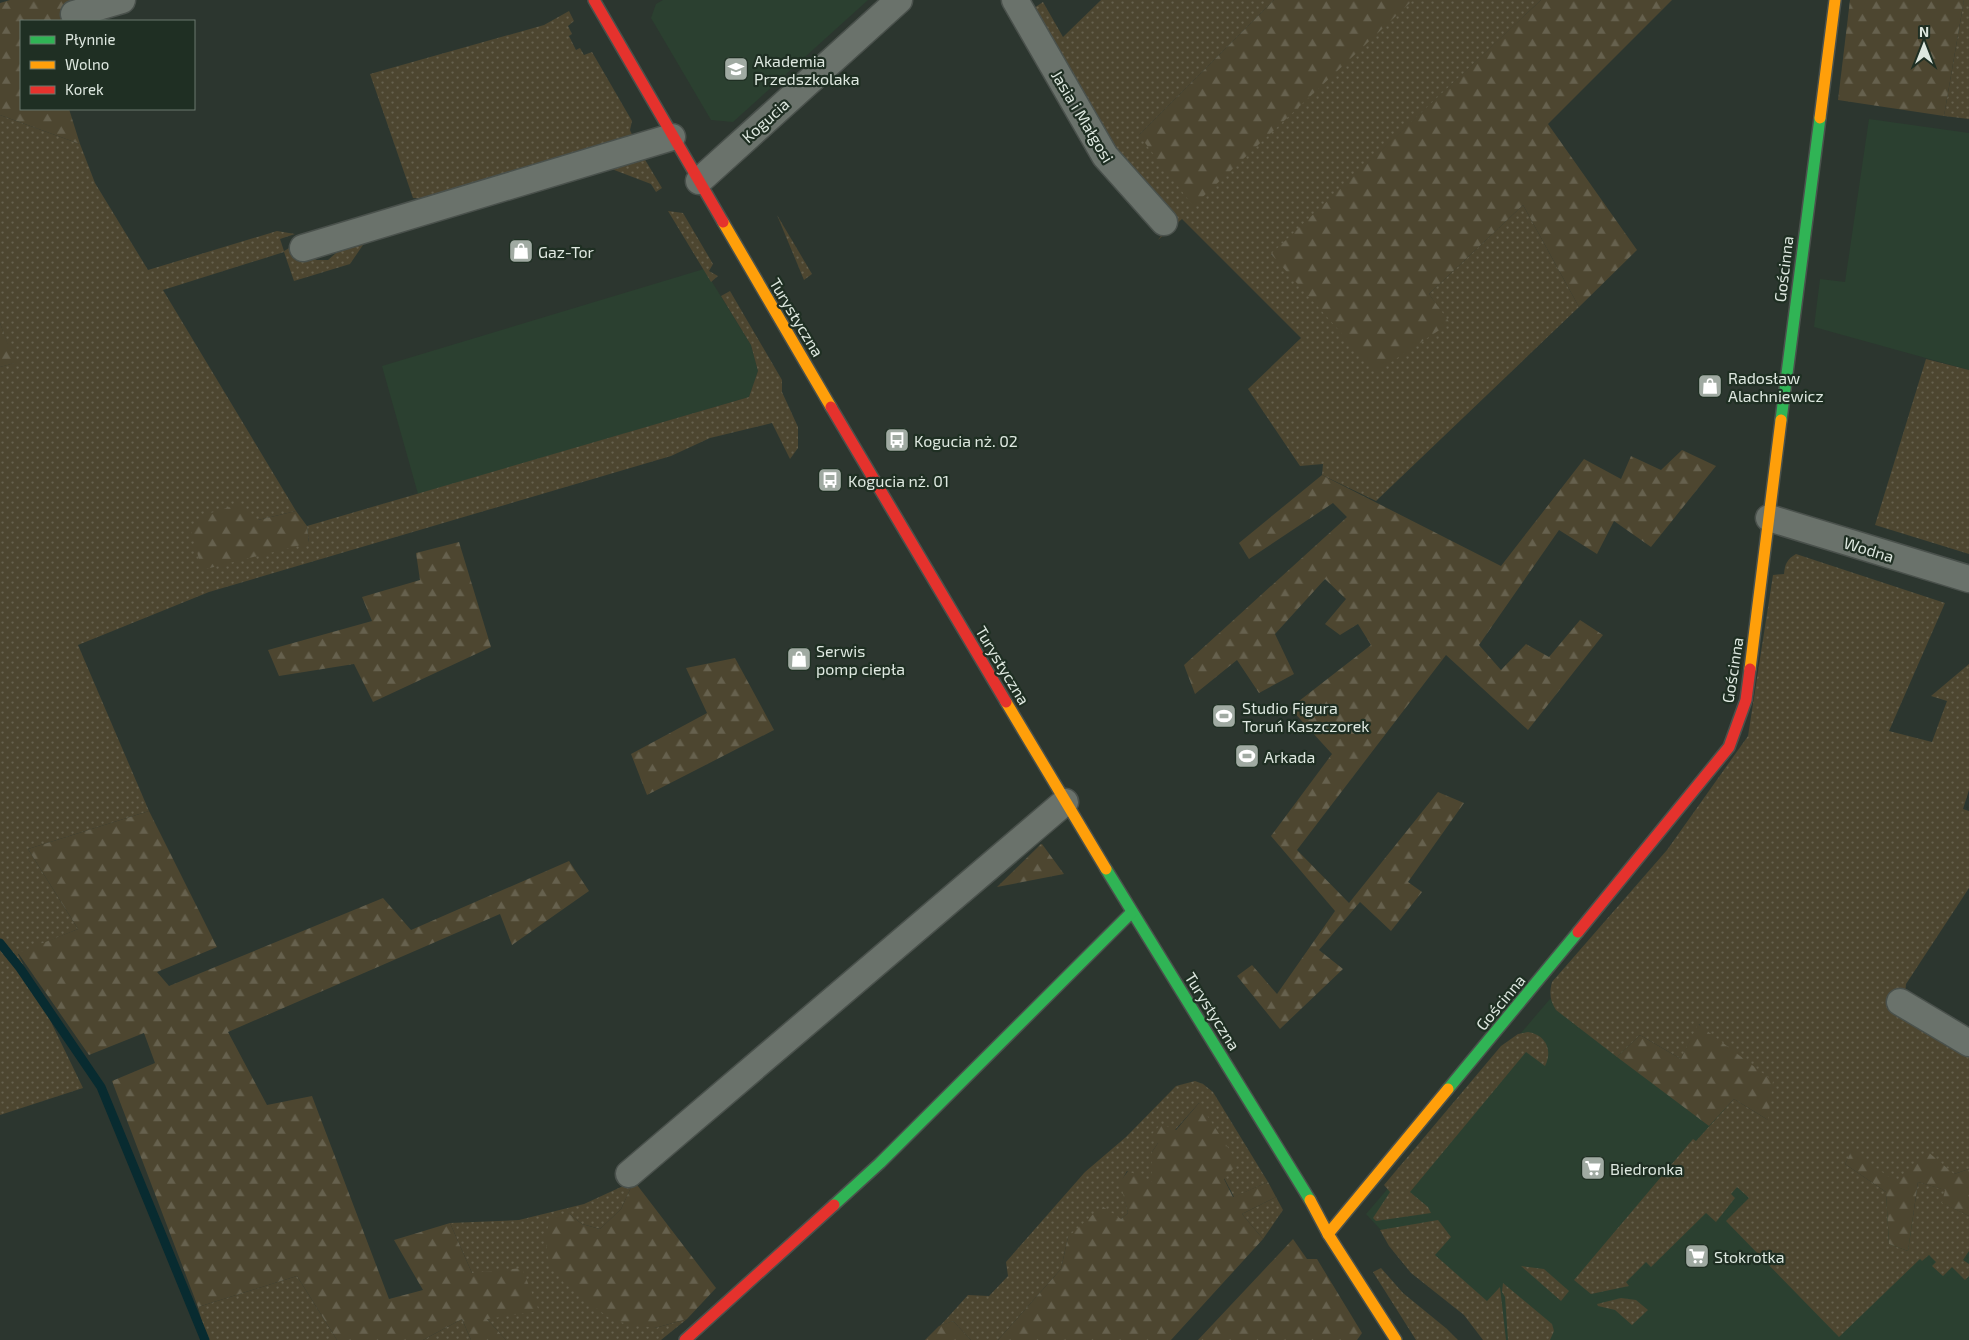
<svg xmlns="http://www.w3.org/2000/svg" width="1969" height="1340" font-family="'Exo 2',sans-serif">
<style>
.built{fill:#2b4030}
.green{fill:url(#green-dots)}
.forest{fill:url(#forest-firs)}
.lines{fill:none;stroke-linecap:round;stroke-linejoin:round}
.stream{stroke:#082b30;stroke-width:9}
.street-casing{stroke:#4a514c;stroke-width:29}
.fast-casing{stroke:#4a514c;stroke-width:14}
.slow-casing{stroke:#4a514c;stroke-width:14}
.jam-casing{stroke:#4a514c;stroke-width:14}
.street{stroke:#6a726b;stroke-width:26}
.fast{stroke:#30b455;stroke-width:11}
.slow{stroke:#ff9f0a;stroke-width:11}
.jam{stroke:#e5322d;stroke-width:11}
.labels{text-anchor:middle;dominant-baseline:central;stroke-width:4.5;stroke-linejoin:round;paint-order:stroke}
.poi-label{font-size:16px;fill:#dee8e0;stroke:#1f2f23;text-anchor:start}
.street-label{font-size:16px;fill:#dee8e0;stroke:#1f2f23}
</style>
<defs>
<pattern id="green-dots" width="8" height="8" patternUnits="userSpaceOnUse" patternTransform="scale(1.25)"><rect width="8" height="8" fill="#4d4630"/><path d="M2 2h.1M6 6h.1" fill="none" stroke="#66614e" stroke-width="1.8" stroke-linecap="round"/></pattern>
<pattern id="forest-firs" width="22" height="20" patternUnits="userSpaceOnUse" patternTransform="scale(1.25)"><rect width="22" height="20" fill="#4d4630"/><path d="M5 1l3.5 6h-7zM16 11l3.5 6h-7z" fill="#66614e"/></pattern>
</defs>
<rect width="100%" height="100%" fill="#2c362f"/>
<g class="built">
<path d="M663,0H868L733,122L711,120L651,18L656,4Z"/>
<path d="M1869,119L1969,133V370L1814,327L1820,279L1845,282Z"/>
<path d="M704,269L751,345L758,371L749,397L418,494L382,366Z"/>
<path d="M1550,999L1969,1249V1340H1493L1421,1273L1366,1214Z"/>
</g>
<g class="green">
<path d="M1101,0H1274L1139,135L1412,0H1541L1271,255L1449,323L1429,294L1523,205L1579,307L1376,501L1322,475L1323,464L1300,466L1248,389L1301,338L1182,219L1158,240L1171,222L1113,153L1031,10L1043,2L1063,37Z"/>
<path d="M1964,0H1969V119L1944,116Z"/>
<path d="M569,11L574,21L568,26L572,34L569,36L576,50L580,48L584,55L592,52L632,121L630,130L633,137L426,199L413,198L370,74L544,25Z"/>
<path d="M0,115L80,144L95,183L148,270L277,231L295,234L280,239L284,251L291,247L317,260H328L345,245L644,158L662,188L656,192L651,184L609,168L365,242L350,264L294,281L284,252L163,290L296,511L258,520L204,515L309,542L307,526L749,397L758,371L751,345L721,296L730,291L782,380V392L798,427V448L790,459L772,423L710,438L671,456L209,592L78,645L149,811L28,849L78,929L18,954L83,1088L0,1115V367L14,363L0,323Z"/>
<path d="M668,211L683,213L713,264L709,271L718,276L711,282Z"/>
<path d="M777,215L812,274L804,280Z"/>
<path d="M1926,359L1969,370V554L1875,525Z"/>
<path d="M1796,554L1945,603L1889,731L1932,742L1947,701L1931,696L1969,664V790L1963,809L1969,811V888L1906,984L1905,994L1969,1057V1169L1954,1174L1897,1184L1852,1151L1845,1164L1886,1192L1889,1244L1908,1251L1918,1182L1946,1190L1943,1203L1969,1216V1251L1963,1260L1969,1264V1276L1965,1280L1952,1267L1943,1276L1932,1266L1936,1262L1929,1255L1922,1261L1920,1259L1839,1337L1726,1221L1749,1198L1737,1187L1731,1194L1735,1198L1716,1222L1706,1213L1651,1267L1646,1262L1626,1282L1629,1286L1591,1294L1574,1280L1693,1139L1696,1141L1734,1099L1768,1120L1699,1024L1681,1059L1640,1035L1617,1057L1556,1010C1550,1001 1549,993 1552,982L1667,850L1748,736L1773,575L1784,574C1785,564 1787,559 1796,554Z"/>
<path d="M1528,1032C1546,1035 1553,1050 1545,1066L1526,1052L1410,1192L1428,1207L1431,1213L1376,1221L1373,1218L1390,1192L1384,1185L1501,1046L1518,1034Z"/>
<path d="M1195,1081L1203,1084L1213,1092L1268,1182L1234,1197L1224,1178L1199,1103L1175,1130L1158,1143L1152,1152V1183L1127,1171L1121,1182L1128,1213L1121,1219L1068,1237L1061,1269L998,1340H971L953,1321L940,1326L968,1295L989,1296L1008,1276L1006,1262L1085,1172L1126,1137L1176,1086Z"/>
<path d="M634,1181L621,1209L600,1229L582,1224L568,1213L655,1328L687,1319L661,1340H506L487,1319L472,1273L450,1223L519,1220L584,1204Z"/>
<path d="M1276,1197L1283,1210L1263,1239L1242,1214Z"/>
<path d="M1438,1220L1451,1237L1435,1255L1487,1301L1500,1287L1506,1340H1483L1464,1315L1411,1273L1389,1246L1380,1230Z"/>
<path d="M1521,1266L1544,1269L1569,1291L1561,1301Z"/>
<path d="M1381,1268L1403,1293L1447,1329L1458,1340H1416L1373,1272Z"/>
<path d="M297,1276L337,1340H207L198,1307Z"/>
<path d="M1503,1283L1552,1324L1554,1331L1550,1340H1508L1505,1297L1502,1292Z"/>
<path d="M1621,1298L1636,1300L1648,1310L1632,1325L1615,1310L1598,1306L1597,1304Z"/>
<path d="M462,1319L471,1340H423Z"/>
</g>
<g class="forest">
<path d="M10,0H116L91,21H21V109H69L80,144L0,115V3Z"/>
<path d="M1274,0H1413L1193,206L1139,135Z"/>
<path d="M1541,0H1672L1548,124L1637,250L1579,307L1523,205L1429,294L1450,323L1376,372L1271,254Z"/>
<path d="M1850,0H1964L1944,116L1838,100Z"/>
<path d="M0,323L15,363L0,367Z"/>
<path d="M1682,450L1716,466L1651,547L1614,521L1597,554L1559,530L1479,645L1501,670L1526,644L1549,657L1580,620L1603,635L1528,730L1446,655L1297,850L1349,903L1438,792L1464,803L1408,882L1422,892L1391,931L1360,902L1319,950L1343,969L1280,1029L1237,976L1252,965L1277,994L1335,911L1271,836L1332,754L1290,708L1371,645L1358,624L1340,635L1325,624L1346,599L1325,579L1275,634L1294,674L1259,693L1237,660L1195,694L1184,665L1347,517L1333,503L1249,559L1239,543L1322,475L1501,566L1584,459L1621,479L1631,456L1661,470Z"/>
<path d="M237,505L258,520L296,511L307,526L309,543L202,570L191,531L204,515Z"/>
<path d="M459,542L491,647L373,702L354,664L279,676L268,650L372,621L362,597L420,580L416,553Z"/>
<path d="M735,658L774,730L647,795L631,754L707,713L686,668Z"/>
<path d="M149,811L217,947L157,972L169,986L383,898L411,930L569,861L589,891L512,945L500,914L228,1032L267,1105L312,1096L389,1299L423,1290L394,1240L450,1223L472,1273L522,1268L539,1311L487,1319L506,1340H471L462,1319L423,1340H337L297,1276L198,1307L112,1081L155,1063L144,1033L89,1055L18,953L78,929L28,849Z"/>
<path d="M1042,844L1064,874L997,887L1041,844Z"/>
<path d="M1698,1024L1773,1081L1768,1120L1734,1099L1709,1126L1617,1057L1640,1035L1681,1059Z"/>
<path d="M1199,1103L1238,1163L1224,1179L1233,1197L1268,1182L1276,1197L1242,1214L1263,1239L1171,1340H998L1061,1269L1068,1237L1102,1206L1121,1219L1128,1213L1120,1182L1128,1171L1152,1182V1152L1158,1143L1152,1134L1161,1124L1176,1130Z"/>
<path d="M1852,1150L1897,1183L1927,1151L1954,1174L1969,1169V1216L1942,1203L1945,1190L1918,1182L1908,1251L1889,1244L1886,1192L1845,1164Z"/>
<path d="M634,1181L716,1288L687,1319L655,1328L613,1321L564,1283L549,1262L545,1236L551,1218L568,1213L582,1224L600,1229L621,1209Z"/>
<path d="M1293,1239L1307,1259H1317L1362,1333L1357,1340H1198Z"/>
<path d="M953,1321L971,1340H925L939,1326Z"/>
</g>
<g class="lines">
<path class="stream" d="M0,943L20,968L101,1087L205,1340"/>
<defs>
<g id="street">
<path d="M1015,0L1105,156L1164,222"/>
<path d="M74,14L122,0"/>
<path d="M699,181L899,0"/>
<path d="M303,248L672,137"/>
<path d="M1769,518L1969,579"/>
<path d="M1900,1002L1969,1043"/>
<path d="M629,1174L1065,802"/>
</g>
<g id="fast">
<path d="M1781,420L1820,118"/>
<path d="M1106,869L1310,1200"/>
<path d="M1448,1089L1578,932"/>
<path d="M834,1205L880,1163L1132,912"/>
</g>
<g id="slow">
<path d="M1820,118L1835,0"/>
<path d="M723,222L831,407"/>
<path d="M1750,669L1781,420"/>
<path d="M1006,702L1106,869"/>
<path d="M1310,1200L1328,1234L1396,1340"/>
<path d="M1328,1234L1448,1089"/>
</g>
<g id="jam">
<path d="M594,0L723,222"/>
<path d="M831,407L1006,702"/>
<path d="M1578,932L1729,747L1746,700L1750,669"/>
<path d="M685,1340L834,1205"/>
</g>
</defs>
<use href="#street" class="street-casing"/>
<use href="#fast" class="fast-casing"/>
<use href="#slow" class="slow-casing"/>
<use href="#jam" class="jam-casing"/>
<use href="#street" class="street"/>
<use href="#fast" class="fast"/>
<use href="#slow" class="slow"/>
<use href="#jam" class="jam"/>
</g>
<defs>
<symbol id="school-square" viewBox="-11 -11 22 22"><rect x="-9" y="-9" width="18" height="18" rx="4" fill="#a0aaa2" stroke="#1f2f23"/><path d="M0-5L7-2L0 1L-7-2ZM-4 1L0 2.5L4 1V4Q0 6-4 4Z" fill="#fff"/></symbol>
<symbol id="shop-square" viewBox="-11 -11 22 22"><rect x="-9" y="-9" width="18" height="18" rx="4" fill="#a0aaa2" stroke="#1f2f23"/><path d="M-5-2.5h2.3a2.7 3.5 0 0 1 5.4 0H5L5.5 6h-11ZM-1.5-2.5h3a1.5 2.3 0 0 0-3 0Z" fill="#fff"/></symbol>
<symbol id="bus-square" viewBox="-11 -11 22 22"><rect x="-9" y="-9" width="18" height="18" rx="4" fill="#a0aaa2" stroke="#1f2f23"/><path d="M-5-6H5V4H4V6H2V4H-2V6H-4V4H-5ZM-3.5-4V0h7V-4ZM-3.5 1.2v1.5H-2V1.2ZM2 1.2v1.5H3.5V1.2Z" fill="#fff"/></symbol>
<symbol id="stadium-square" viewBox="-11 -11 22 22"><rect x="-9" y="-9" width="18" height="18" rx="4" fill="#a0aaa2" stroke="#1f2f23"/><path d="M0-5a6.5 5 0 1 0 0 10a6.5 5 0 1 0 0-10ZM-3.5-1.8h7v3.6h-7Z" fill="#fff"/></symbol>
<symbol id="supermarket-square" viewBox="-11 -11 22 22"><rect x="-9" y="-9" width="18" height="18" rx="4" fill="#a0aaa2" stroke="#1f2f23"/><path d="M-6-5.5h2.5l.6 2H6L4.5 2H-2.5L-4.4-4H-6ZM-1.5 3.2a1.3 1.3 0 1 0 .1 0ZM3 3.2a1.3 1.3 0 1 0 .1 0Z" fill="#fff"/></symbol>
</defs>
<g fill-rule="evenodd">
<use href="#school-square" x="722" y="55" width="28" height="28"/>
<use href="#shop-square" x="507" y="237" width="28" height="28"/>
<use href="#shop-square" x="1696" y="372" width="28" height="28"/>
<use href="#bus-square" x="883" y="426" width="28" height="28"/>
<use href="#bus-square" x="816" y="466" width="28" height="28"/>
<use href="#shop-square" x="785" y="645" width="28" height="28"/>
<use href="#stadium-square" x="1210" y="702" width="28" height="28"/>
<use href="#stadium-square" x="1233" y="742" width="28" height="28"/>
<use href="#supermarket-square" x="1579" y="1154" width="28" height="28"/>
<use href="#supermarket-square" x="1683" y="1242" width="28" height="28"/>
</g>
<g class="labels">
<g class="poi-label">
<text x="754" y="60">Akademia<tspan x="754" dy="18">Przedszkolaka</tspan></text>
<text x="538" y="251">Gaz-Tor</text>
<text x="1728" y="377">Radosław<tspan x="1728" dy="18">Alachniewicz</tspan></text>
<text x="914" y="440">Kogucia nż. 02</text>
<text x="848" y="480">Kogucia nż. 01</text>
<text x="816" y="650">Serwis<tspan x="816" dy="18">pomp ciepła</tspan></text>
<text x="1242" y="707">Studio Figura<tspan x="1242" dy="18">Toruń Kaszczorek</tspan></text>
<text x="1264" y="756">Arkada</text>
<text x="1610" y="1168">Biedronka</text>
<text x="1714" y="1256">Stokrotka</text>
</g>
<g class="street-label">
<text transform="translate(1083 116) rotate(59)">Jasia i Małgosi</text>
<text transform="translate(765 120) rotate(-42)">Kogucia</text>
<text transform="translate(1783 269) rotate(-83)">Gościnna</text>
<text transform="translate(797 317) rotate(59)">Turystyczna</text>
<text transform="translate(1869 549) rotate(17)">Wodna</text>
<text transform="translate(1003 665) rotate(59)">Turystyczna</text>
<text transform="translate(1732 670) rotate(-81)">Gościnna</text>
<text transform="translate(1500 1002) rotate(-50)">Gościnna</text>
<text transform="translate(1213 1011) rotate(58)">Turystyczna</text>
</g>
</g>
<rect x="20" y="20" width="175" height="90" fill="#1f2f23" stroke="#6b796f"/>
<rect x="30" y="36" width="25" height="8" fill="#30b455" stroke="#6b796f"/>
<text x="65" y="45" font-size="15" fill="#dee8e0">Płynnie</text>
<rect x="30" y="61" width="25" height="8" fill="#ff9f0a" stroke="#6b796f"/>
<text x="65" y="70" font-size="15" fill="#dee8e0">Wolno</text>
<rect x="30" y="86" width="25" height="8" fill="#e5322d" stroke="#6b796f"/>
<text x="65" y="95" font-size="15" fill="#dee8e0">Korek</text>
<g transform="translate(1924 45)" stroke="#1f2f23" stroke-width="4" paint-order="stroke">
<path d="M0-4L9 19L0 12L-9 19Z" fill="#dee8e0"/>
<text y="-8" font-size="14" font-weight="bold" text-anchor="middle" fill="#dee8e0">N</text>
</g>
</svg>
